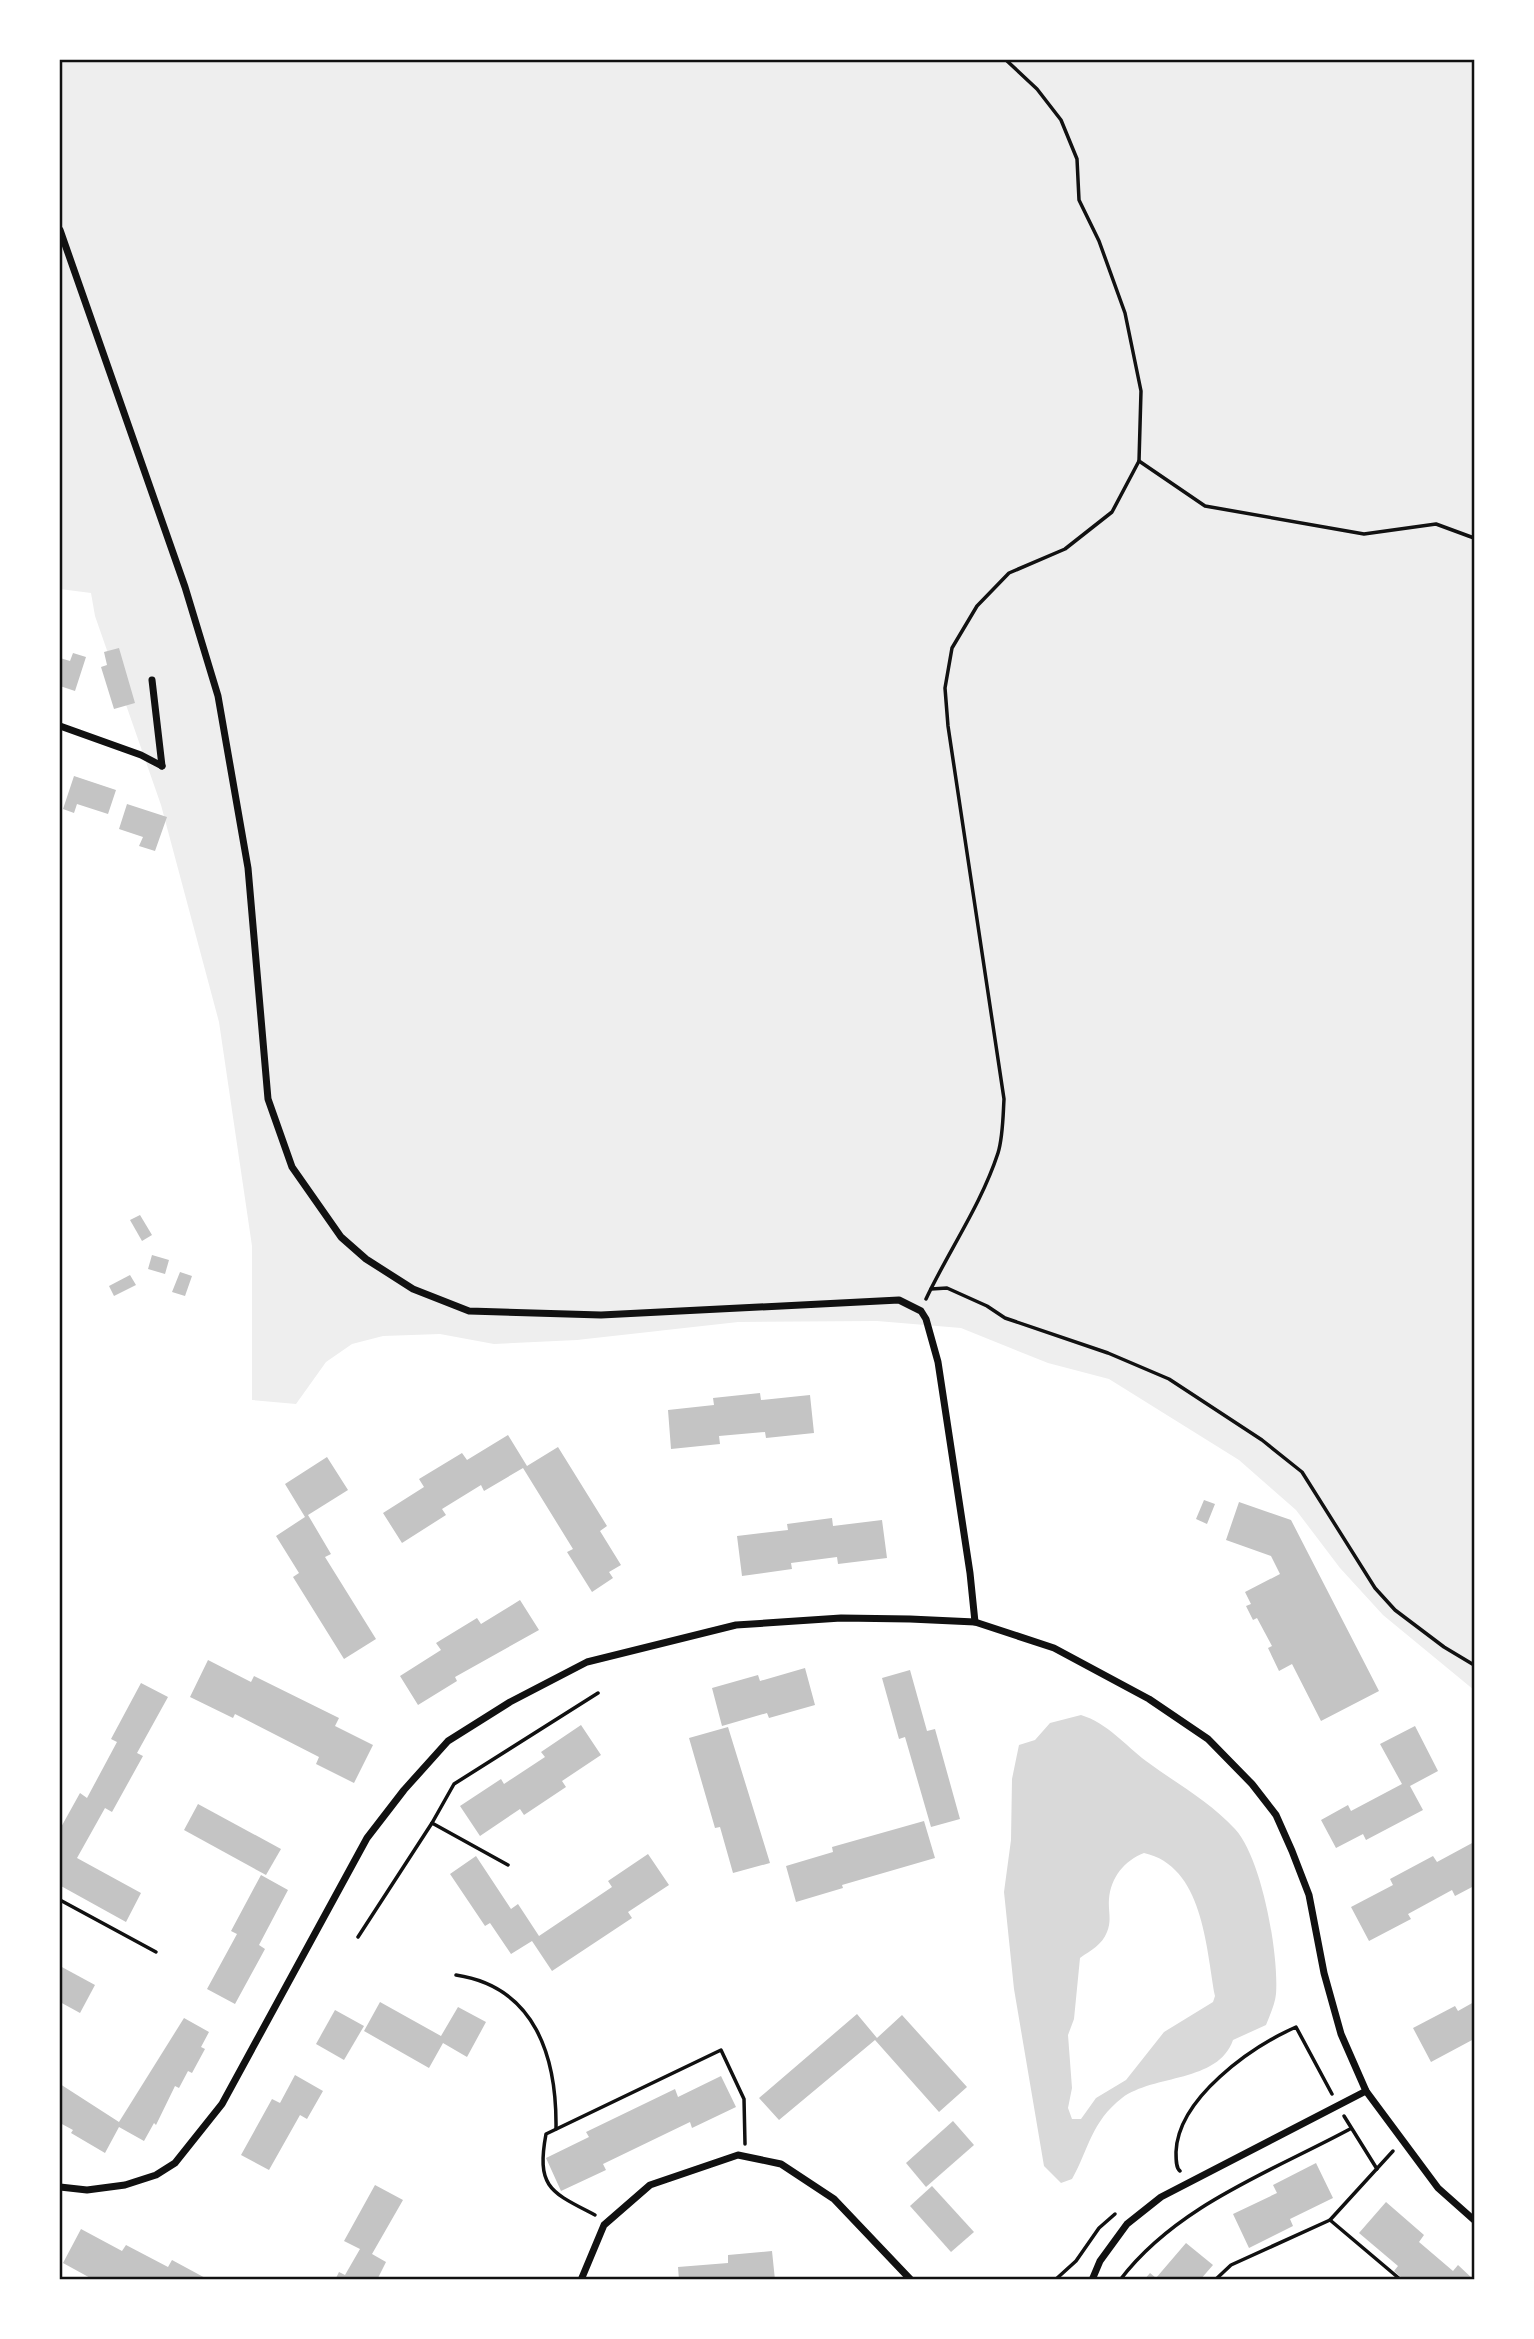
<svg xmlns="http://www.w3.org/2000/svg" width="1534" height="2339" font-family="Overpass,sans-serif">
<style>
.green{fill:#eee}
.water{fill:#d9d9d9;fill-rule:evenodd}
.building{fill:#c4c4c4}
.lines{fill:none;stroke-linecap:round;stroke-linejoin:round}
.path{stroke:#111;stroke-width:3.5}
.minor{stroke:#111;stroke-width:7}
.neatline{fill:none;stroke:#111;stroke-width:2.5}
</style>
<rect width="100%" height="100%" fill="#fff"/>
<path class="green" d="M60,60H1474V1690L1383,1615L1340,1568L1296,1510L1239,1460L1109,1379L1048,1363L961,1328L877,1321L738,1322L577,1340L494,1344L440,1334L383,1336L352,1344L326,1362L296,1404L252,1400V1246L219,1022L161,805L95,616L91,593L60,589Z"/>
<path class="water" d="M1081,1715C1107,1723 1125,1745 1146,1761C1177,1784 1209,1801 1235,1829C1262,1858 1279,1955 1276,1994C1275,2004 1270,2015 1266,2025L1233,2040C1218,2083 1154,2074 1122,2098C1091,2122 1089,2149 1072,2179L1061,2183L1044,2166L1014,1989L1004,1892L1011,1840L1012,1779L1019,1745L1035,1740L1050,1723ZM1144,1853C1203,1866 1206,1946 1215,1996L1213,2002L1164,2032L1126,2080L1096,2098L1081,2119H1072L1068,2108L1072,2088L1068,2035L1074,2019L1080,1958C1091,1950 1102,1945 1107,1932C1112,1920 1108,1911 1109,1899C1111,1877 1124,1861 1144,1853Z"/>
<g class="building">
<path d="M119,648L135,703L114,709L101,667L107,665L104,652Z"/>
<path d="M73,653L86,657L75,691L60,686V658L70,661Z"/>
<path d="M74,776L116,790L108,814L77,804L74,813L63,809Z"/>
<path d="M127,804L167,817L155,851L139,846L143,837L119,829Z"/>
<path d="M140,1215L152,1235L142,1241L130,1220Z"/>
<path d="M152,1255L169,1260L165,1274L148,1269Z"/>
<path d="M180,1272L192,1276L185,1296L172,1292Z"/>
<path d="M130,1275L136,1285L114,1296L109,1286Z"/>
<path d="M760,1393L761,1400L810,1395L814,1433L766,1438L765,1432L719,1436L720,1444L671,1449L668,1410L714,1405L713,1398Z"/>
<path d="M508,1435L527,1466L558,1447L607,1526L600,1531L621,1565L609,1572L613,1578L592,1592L567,1552L573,1549L523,1468L484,1491L481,1485L442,1509L446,1515L402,1543L383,1513L424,1487L419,1479L462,1453L467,1460Z"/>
<path d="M327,1457L348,1490L308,1515L331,1554L325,1557L376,1639L344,1659L293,1577L299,1573L276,1536L305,1517L285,1484Z"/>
<path d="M1204,1500L1215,1504L1207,1524L1196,1519Z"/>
<path d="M1239,1502L1291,1520L1379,1691L1321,1721L1292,1664L1279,1671L1268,1648L1272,1646L1257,1618L1253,1620L1246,1606L1251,1604L1245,1592L1280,1574L1271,1556L1226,1540Z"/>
<path d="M832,1518L833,1526L882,1520L887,1558L838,1564L837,1557L791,1563L792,1569L742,1576L737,1536L788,1530L787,1524Z"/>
<path d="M520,1600L539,1630L455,1677L457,1681L418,1705L400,1676L441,1650L436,1643L477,1618L481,1624Z"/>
<path d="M208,1660L251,1682L254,1676L339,1718L335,1726L373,1745L354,1783L316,1764L319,1757L235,1714L233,1718L190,1697Z"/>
<path d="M805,1668L815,1705L769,1718L767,1713L722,1726L712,1688L758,1675L760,1681Z"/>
<path d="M910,1670L927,1731L935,1729L960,1819L931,1827L905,1737L899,1739L882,1678Z"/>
<path d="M141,1683L168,1697L137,1753L143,1756L112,1812L105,1808L77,1858L141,1893L126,1922L61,1886L60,1829L80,1793L87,1798L117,1742L111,1739Z"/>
<path d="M581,1725L601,1755L562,1781L566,1787L524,1815L520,1809L480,1836L460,1806L501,1779L504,1784L545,1757L541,1752Z"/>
<path d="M1415,1726L1438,1771L1410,1786L1423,1810L1366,1840L1363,1834L1336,1848L1321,1820L1348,1805L1351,1811L1402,1784L1380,1744Z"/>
<path d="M728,1727L770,1863L733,1873L720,1827L715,1828L689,1738Z"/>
<path d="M198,1804L281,1849L266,1875L184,1830Z"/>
<path d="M924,1821L935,1858L842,1885L843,1888L796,1902L786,1866L833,1852L832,1847Z"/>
<path d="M1474,1842V1886L1455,1896L1452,1890L1408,1914L1411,1919L1369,1941L1351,1907L1393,1885L1390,1879L1433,1856L1437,1862Z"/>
<path d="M648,1854L669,1885L628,1912L632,1918L552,1971L532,1941L511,1954L490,1923L485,1926L450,1874L476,1856L511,1909L518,1904L539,1936L612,1887L608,1881Z"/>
<path d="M261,1875L288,1890L259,1945L265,1949L235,2004L207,1989L237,1934L231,1931Z"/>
<path d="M60,1966L95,1985L80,2013L60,2002Z"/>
<path d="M380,2002L441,2036L458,2007L486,2022L467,2057L443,2043L429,2068L364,2031Z"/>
<path d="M1474,2002V2039L1431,2062L1413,2028L1455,2006L1458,2011Z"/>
<path d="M335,2010L364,2026L344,2060L316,2044Z"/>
<path d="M857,2014L877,2038L902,2015L967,2087L939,2112L875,2040L779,2120L759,2098Z"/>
<path d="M184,2018L209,2032L201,2047L205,2049L192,2073L188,2071L179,2088L175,2086L156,2125L154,2123L144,2141L119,2127L105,2153L71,2133L73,2130L60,2123V2084L119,2122Z"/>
<path d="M295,2075L323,2091L307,2119L300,2115L269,2170L241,2155L272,2099L280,2103Z"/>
<path d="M721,2076L736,2107L692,2128L690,2122L603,2164L606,2170L561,2191L546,2158L589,2137L586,2132L675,2089L678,2097Z"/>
<path d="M953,2121L974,2145L926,2187L906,2163Z"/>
<path d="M1316,2163L1333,2198L1290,2219L1293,2226L1249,2248L1233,2214L1277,2193L1273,2185Z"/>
<path d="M375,2185L403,2200L372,2254L386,2262L377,2280H335L339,2272L345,2275L360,2249L344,2241Z"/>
<path d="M932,2186L974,2232L951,2252L910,2206Z"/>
<path d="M1386,2202L1424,2235L1419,2242L1453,2271L1458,2265L1474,2280H1404L1394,2271L1398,2266L1359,2233Z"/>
<path d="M81,2229L122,2251L126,2245L168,2267L172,2260L209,2280H94L63,2263Z"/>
<path d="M1186,2243L1213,2265L1200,2280H1144L1150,2273L1156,2278Z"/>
<path d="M772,2251L775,2280H679L678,2267L728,2263V2255Z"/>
</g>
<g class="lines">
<g class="path">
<path d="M1139,461L1205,506L1364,534L1436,524L1474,538"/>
<path d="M931,1289L947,1288L987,1306L1005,1318L1108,1353L1169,1379L1262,1440L1302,1472L1375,1588L1395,1610L1444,1647L1474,1665"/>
<path d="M926,1299C949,1250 981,1205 998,1153C1003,1137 1003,1116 1004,1099L948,726L945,688L952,648L977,606L1009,573L1065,549L1112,512L1139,461L1141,391L1125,313L1099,241L1079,200L1077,159L1061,120L1037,89L1006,60"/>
<path d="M432,1823L454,1784L598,1693"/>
<path d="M60,1900L156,1952"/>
<path d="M358,1937L432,1823L508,1865"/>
<path d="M456,1975C536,1987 557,2058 556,2129"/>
<path d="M1344,2116L1377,2169"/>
<path d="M1180,2171C1176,2168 1176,2160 1176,2152C1178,2098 1251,2047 1296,2027L1332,2094"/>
<path d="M595,2215C551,2192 536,2188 546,2134L721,2050L744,2099L745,2144"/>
<path d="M1330,2220L1393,2151"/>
<path d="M1055,2280L1076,2261L1099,2228L1115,2214"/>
<path d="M1120,2280C1176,2206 1270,2172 1350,2129"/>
<path d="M1215,2280L1231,2265L1330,2220L1401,2280"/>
</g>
<g class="minor">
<path d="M60,230L185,587L218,696L248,868L268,1099L292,1167L341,1237L366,1259L413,1289L469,1311L601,1315L899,1300L921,1311L926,1319L938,1362L970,1573L975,1622"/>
<path d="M152,680L162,766"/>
<path d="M60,726L141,755L162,766"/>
<path d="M60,2187L87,2190L125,2185L156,2175L175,2163L222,2104L367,1838L404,1790L448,1741L510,1702L587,1662L736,1625L841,1618L910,1619L975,1622L1054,1648L1149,1699L1208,1739L1252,1784L1276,1815L1292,1851L1309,1895L1324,1973L1341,2034L1366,2091L1438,2188L1474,2220"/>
<path d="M581,2280L604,2225L650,2185L738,2155L781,2164L834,2199L911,2280"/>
<path d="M1092,2280L1100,2261L1127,2224L1161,2197L1366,2091"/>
</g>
</g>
<rect width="1534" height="2339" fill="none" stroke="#ffffff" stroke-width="122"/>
<rect x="61" y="61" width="1412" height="2217" class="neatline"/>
</svg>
